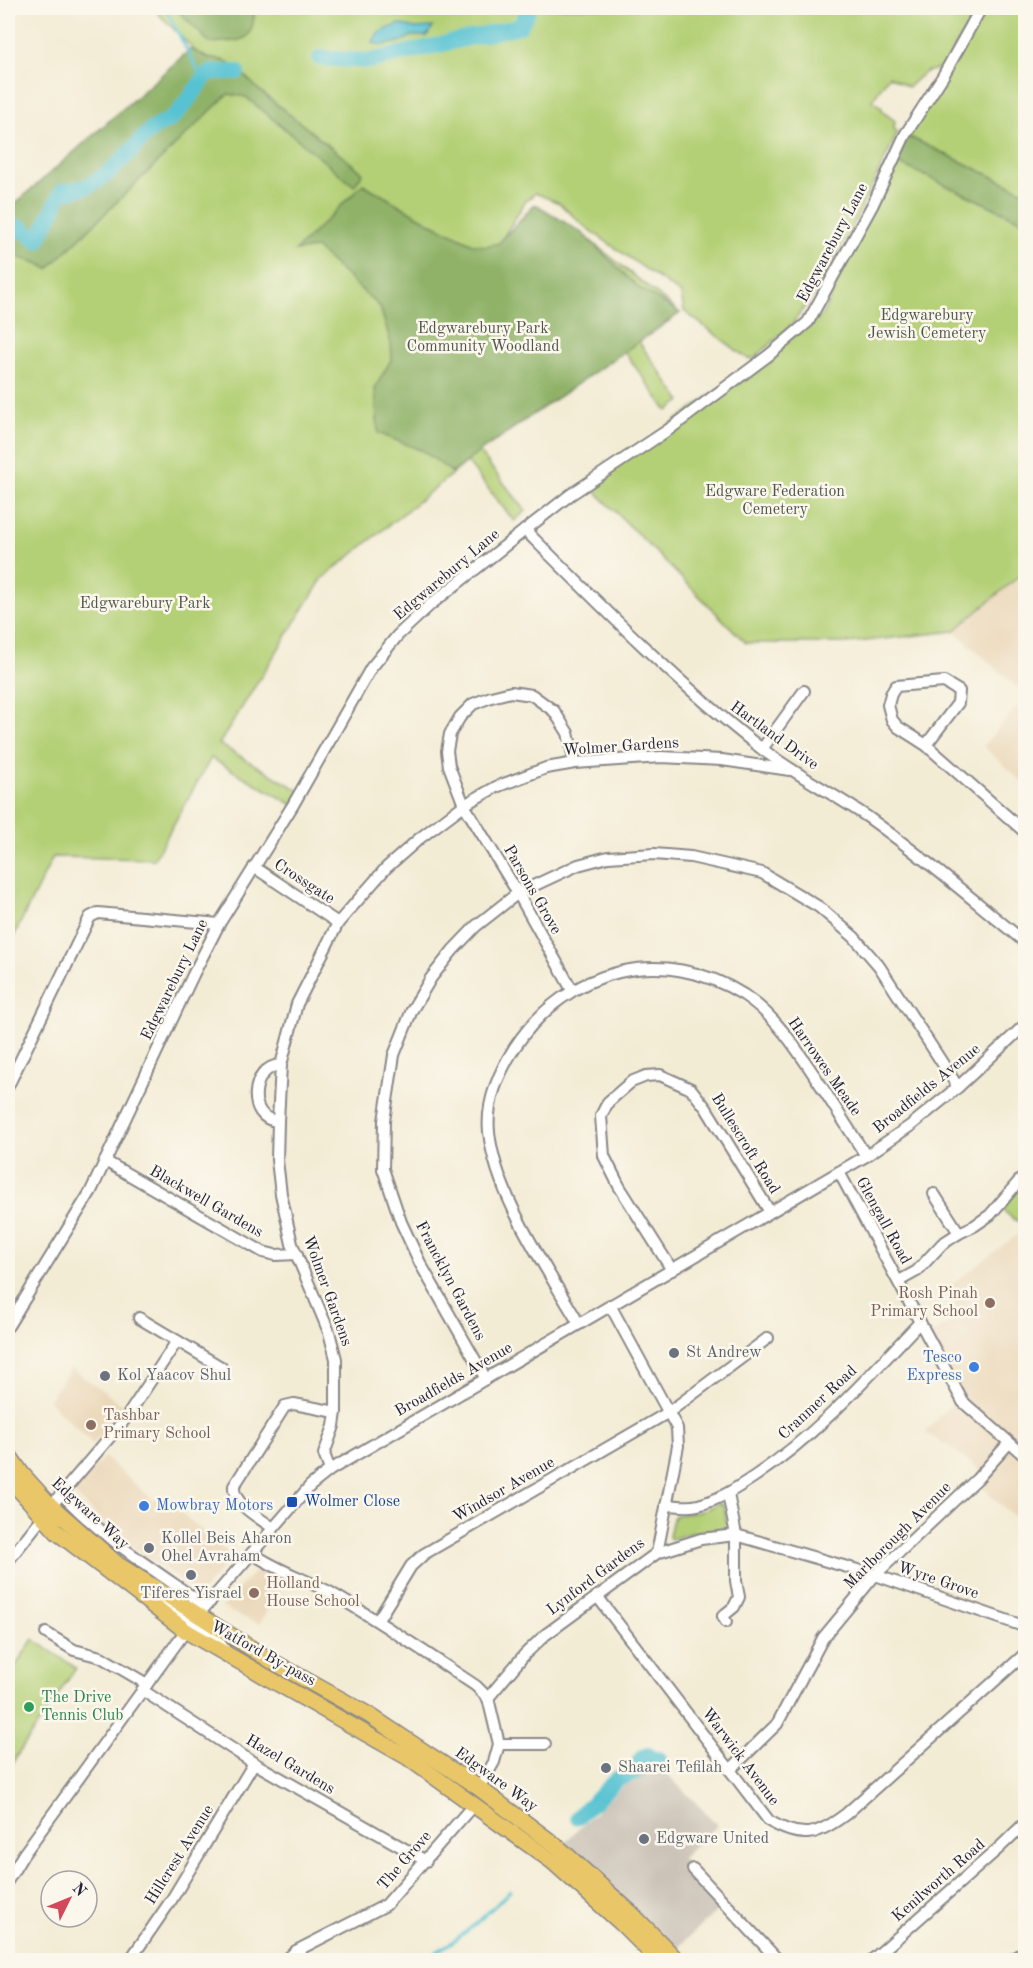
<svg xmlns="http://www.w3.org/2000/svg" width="1033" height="1968" font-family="'Old Standard TT',serif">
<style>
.built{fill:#ebd8ba}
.industrial{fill:#cbc3b8}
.green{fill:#b4d076;stroke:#6b7958;stroke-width:1.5}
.forest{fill:#8fb267;stroke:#586a51;stroke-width:1.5}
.water{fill:#57c2d2;stroke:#3c7286;stroke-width:1.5}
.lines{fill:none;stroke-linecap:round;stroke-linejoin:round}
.stream{stroke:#57c2d2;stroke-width:3}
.river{stroke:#57c2d2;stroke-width:16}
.minor-casing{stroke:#8a8788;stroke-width:14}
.highway-casing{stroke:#8a8788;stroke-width:18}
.minor{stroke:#fff;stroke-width:10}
.highway{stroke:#e9c769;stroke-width:15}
.education-dot{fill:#8d6e63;stroke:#fbf7ec;stroke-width:2}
.worship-dot{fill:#6b7280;stroke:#fbf7ec;stroke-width:2}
.shop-dot{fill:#3f7fe0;stroke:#fbf7ec;stroke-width:2}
.transit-dot{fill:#1a4fb4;stroke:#fbf7ec;stroke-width:2}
.leisure-dot{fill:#2e9e5b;stroke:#fbf7ec;stroke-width:2}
.labels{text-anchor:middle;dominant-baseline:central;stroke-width:5;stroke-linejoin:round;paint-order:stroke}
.street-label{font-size:16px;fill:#22223b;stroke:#fbf7ec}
.park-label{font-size:16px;fill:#4e564d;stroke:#fbf7ec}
.education-label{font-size:16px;fill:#785e54;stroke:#fbf7ec;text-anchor:start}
.worship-label{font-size:16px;fill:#5b616d;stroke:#fbf7ec;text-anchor:start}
.shop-label{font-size:16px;fill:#366cbe;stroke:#fbf7ec;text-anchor:end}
.transit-label{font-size:16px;fill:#164399;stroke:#fbf7ec;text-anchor:start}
.leisure-label{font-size:16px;fill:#27864d;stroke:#fbf7ec;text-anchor:start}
</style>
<rect width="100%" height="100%" fill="#fbf7ec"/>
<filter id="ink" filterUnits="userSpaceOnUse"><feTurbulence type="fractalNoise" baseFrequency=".0167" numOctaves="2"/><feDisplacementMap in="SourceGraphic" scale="12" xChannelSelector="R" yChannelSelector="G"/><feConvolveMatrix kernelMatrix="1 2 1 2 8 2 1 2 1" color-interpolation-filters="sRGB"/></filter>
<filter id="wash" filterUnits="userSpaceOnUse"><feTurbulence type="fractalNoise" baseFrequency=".008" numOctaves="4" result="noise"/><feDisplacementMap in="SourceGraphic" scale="24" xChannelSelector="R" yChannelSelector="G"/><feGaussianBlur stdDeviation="1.35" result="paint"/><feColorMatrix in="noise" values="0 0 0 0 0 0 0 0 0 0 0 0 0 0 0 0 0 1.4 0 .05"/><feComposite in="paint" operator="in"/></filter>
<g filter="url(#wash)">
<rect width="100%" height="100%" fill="#f3ecd5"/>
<g class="built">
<path d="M1025,571V694L954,631Z"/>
<path d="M1025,698V784L983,746Z"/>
<path d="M1025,1229V1537L1016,1530L1021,1523L974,1481L983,1472L954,1450L925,1432L956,1399L923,1338L962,1317L947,1288Z"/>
<path d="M71,1368L124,1406L93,1444L48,1400Z"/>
<path d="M104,1457L153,1500L161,1496L232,1556L202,1592L193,1589L121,1539L73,1493Z"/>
<path d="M255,1571L282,1580L260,1624L233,1613L222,1607Z"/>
</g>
<path class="industrial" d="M651,1758L718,1825L682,1858L725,1903L671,1954L559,1848Z"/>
<g class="green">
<path d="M153,8H978L943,68L925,72L908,87L889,76L872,100L882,108V111L895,121L894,129L898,132L847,238L807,304L793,323L755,358L748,359L684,311L681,294L584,226L559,203L535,193L525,202L502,239L534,205H537L581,233L680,313L639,342L681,401L667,411L624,351L479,452L526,511L514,521L467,462L322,579L219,744L300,791L293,805L211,758L154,859L53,857L8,948V220L199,55Z"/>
<path d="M981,8H1025V192L905,135Z"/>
<path d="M893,160L1025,222V571L954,631L848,643H746L588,484L822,315Z"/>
<path d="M1025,1181V1224L1013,1219L1003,1210L1021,1184Z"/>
<path d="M719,1503L724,1506L727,1525L726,1528L691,1533L671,1539L669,1537L673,1518L675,1515L699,1512Z"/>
<path d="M33,1639L76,1668L8,1769V1682L9,1680L8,1678Z"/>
</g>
<g class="forest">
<path d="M175,8H255C252,46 244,39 210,43Z"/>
<path d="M191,49L208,58L223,60L239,70L259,90L363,173L354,186L246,97L228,94L48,269L40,264L11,255L8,248V210Z"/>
<path d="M905,135L1025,192V222L893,161Z"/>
<path d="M363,184L432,224L473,244L486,246L499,243L534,205H537L582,233L639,288L680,313L479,452L453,473L423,451L378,433L375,388L392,358L391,343L380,307L316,248L295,251Z"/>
</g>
<path class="water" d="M399,24L415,28L433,27L427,36H412L400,42L383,45L372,43L378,33Z"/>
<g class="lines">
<g class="stream">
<path d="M165,8L203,80"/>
<path d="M420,1960C455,1945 483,1918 510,1891"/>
</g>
<g class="river">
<path d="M320,58L370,61L520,26L530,8"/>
<path d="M8,238L21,227L38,241L62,191C101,192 126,154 151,130C157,125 165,123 171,119C184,108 198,85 209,72H237"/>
<path d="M594,1802L617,1779L638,1771C638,1764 639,1757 648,1755L654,1761L659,1759"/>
<path d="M578,1817L587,1807"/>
</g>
</g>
</g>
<g filter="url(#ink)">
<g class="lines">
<defs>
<g id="minor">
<path d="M525,530C601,606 677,683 762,749C796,775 834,794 869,818C924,857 974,901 1026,943"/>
<path d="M926,745L958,703L959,691L944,682L896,686L891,694L888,705L892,720L898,727L926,745L1026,833"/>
<path d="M762,749L804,691"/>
<path d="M254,867L338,923"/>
<path d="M572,990L518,893L464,805L449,766L447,751L450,734L460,717L473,704L491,697L511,692L532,695L554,711L568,733L575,763"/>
<path d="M8,1086L90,917L98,913L219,924"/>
<path d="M278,1121C246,1120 250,1066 281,1065"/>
<path d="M105,1161L263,1252L275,1255L297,1254"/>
<path d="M839,1172L963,1402L1026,1457"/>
<path d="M934,1194L959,1233"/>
<path d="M672,1270L619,1186L604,1156L601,1116L608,1102L631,1082L646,1076L660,1075L691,1089L706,1108L770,1212"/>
<path d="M899,1281L917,1271L942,1244L959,1233L974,1226L990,1215L1020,1180L1026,1176"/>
<path d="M139,1318L221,1367"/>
<path d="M579,1324C547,1268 496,1197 489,1132C486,1102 499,1072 515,1047C567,968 663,944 744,995C777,1017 798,1051 820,1084C835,1108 851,1132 866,1156"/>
<path d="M8,1326L91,1191L193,975L219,924L293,805L371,668L398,635L430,605L525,530L570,495L671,428L769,355L808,322L873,204L905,135L943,76L981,8"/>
<path d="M486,1379L420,1263L401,1222L383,1169L384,1121L394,1055L412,1010L431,978L453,950L476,926L518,893L578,865L608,857L654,854L691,857L762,873L819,907L854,937L879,966L958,1087"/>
<path d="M330,1470L324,1454L334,1426L336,1412V1359L329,1332L292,1244L281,1194L277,1160L278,1121L281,1065L297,1004L338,923L386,868L420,838L464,805L496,787L546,768L575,763L661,757L722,760L790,770"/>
<path d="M62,1494C103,1538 151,1568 200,1602H210"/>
<path d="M666,1505C675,1505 688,1508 698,1505C719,1500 737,1488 755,1476C818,1434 868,1377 920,1322"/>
<path d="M51,1511V1506L126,1418L177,1341"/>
<path d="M273,1528C260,1518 232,1504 234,1486L285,1406L294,1404L336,1412"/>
<path d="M252,1553C276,1570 305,1579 331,1593C381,1622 428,1654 476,1686L488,1698"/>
<path d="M657,1553L701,1539L736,1535L728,1494"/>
<path d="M8,1561L42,1518"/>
<path d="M159,1594L171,1609L217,1640L226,1651"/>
<path d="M597,1596L769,1821C802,1840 817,1836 846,1814L1026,1653"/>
<path d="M378,1620L411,1566L424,1554L669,1412L768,1338"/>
<path d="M726,1622L723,1616L734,1607L739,1597L736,1581V1535L875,1575L1026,1627"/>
<path d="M46,1633L74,1650L101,1657L147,1684"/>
<path d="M142,1690L254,1763L426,1861"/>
<path d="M488,1698L525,1654L545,1635L657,1553L678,1446L677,1428L610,1305"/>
<path d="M499,1744H545"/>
<path d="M730,1770L777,1724L823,1638L875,1575L977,1479L1009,1443"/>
<path d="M479,1788L494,1762L499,1744L488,1698"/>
<path d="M693,1869L778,1960"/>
<path d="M8,1880L23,1855L192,1622L310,1486L330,1470L866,1156L910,1126L958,1087L1026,1024"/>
<path d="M130,1960L172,1899L254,1763"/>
<path d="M286,1960L296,1951L386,1905L468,1811L473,1802"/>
<path d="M872,1960L999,1848L1026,1822"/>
<path d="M1012,1960L1026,1950"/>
</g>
<g id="highway">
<path d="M8,1454L22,1474L51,1506L117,1564L270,1660L369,1715L479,1788L559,1848L631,1913L677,1960"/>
<path d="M8,1477L57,1532L186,1631L407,1757L553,1862L620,1922L658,1960"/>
</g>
</defs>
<use href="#minor" class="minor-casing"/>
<use href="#highway" class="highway-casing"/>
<use href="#minor" class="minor"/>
<use href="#highway" class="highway"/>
</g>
</g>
<g class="education-dot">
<circle cx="990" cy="1303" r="6"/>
<circle cx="91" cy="1425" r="6"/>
<circle cx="254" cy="1593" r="6"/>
</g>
<g class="worship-dot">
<circle cx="674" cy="1353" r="6"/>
<circle cx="105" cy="1376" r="6"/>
<circle cx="149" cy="1548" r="6"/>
<circle cx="191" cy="1575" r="6"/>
<circle cx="606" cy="1768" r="6"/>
<circle cx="644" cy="1839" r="6"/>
</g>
<g class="shop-dot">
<circle cx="974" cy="1367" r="6"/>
<circle cx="144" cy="1506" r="6"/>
</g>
<rect class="transit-dot" x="286" y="1496" width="12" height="12" rx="3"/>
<circle class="leisure-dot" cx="29" cy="1707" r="6"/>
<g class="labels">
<g class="street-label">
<text transform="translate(833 243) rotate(-62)">Edgwarebury Lane</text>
<text transform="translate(447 575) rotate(-40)">Edgwarebury Lane</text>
<text transform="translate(774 736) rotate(36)">Hartland Drive</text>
<text transform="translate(621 747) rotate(-4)">Wolmer Gardens</text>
<text transform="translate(304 882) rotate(33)">Crossgate</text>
<text transform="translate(532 890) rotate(60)">Parsons Grove</text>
<text transform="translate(175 980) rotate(-64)">Edgwarebury Lane</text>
<text transform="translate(824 1067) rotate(55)">Harrowes Meade</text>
<text transform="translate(927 1089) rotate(-39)">Broadfields Avenue</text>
<text transform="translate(745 1144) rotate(58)">Bullescroft Road</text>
<text transform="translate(206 1202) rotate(30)">Blackwell Gardens</text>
<text transform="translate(883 1221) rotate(61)">Glengall Road</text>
<text transform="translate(450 1281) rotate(62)">Francklyn Gardens</text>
<text transform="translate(327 1291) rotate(70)">Wolmer Gardens</text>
<text transform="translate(454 1380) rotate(-30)">Broadfields Avenue</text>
<text transform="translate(818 1403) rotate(-43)">Cranmer Road</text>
<text transform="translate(504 1490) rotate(-30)">Windsor Avenue</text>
<text transform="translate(90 1514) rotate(42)">Edgware Way</text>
<text transform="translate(898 1536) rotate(-45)">Marlborough Avenue</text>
<text transform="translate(596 1577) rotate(-37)">Lynford Gardens</text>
<text transform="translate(938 1581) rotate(19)">Wyre Grove</text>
<text transform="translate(263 1654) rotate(29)">Watford By-pass</text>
<text transform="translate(740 1757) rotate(53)">Warwick Avenue</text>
<text transform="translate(290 1765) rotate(31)">Hazel Gardens</text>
<text transform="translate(496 1780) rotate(36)">Edgware Way</text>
<text transform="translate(180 1855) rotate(-58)">Hillcrest Avenue</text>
<text transform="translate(405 1861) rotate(-49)">The Grove</text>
<text transform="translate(939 1881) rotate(-41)">Kenilworth Road</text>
</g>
<g class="park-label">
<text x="927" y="316">Edgwarebury<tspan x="927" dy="18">Jewish Cemetery</tspan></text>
<text x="483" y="329">Edgwarebury Park<tspan x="483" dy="18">Community Woodland</tspan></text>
<text x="775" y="492">Edgware Federation<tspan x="775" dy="18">Cemetery</tspan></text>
<text x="145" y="604">Edgwarebury Park</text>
</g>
<g class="education-label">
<text x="978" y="1294" text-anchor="end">Rosh Pinah<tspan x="978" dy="18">Primary School</tspan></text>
<text x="103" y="1416">Tashbar<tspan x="103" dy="18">Primary School</tspan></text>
<text x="266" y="1584">Holland<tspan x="266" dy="18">House School</tspan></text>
</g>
<g class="worship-label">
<text x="686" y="1353">St Andrew</text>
<text x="117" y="1376">Kol Yaacov Shul</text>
<text x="161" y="1539">Kollel Beis Aharon<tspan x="161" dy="18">Ohel Avraham</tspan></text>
<text x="191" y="1594" text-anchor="middle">Tiferes Yisrael</text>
<text x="618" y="1768">Shaarei Tefilah</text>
<text x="656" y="1839">Edgware United</text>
</g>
<g class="shop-label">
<text x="962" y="1358">Tesco<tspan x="962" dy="18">Express</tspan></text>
<text x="156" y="1506" text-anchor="start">Mowbray Motors</text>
</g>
<g class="transit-label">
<text x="304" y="1502">Wolmer Close</text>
</g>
<g class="leisure-label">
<text x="41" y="1698">The Drive<tspan x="41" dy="18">Tennis Club</tspan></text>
</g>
</g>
<rect width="1033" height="1968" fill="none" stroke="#fbf7ec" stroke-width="30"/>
<g transform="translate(69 1899) rotate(47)"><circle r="28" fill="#fbf7ec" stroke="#a4a2a5" stroke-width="1.5"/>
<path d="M0-4.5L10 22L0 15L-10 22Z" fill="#d1495b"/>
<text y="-9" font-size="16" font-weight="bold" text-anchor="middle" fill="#22223b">N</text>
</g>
</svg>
